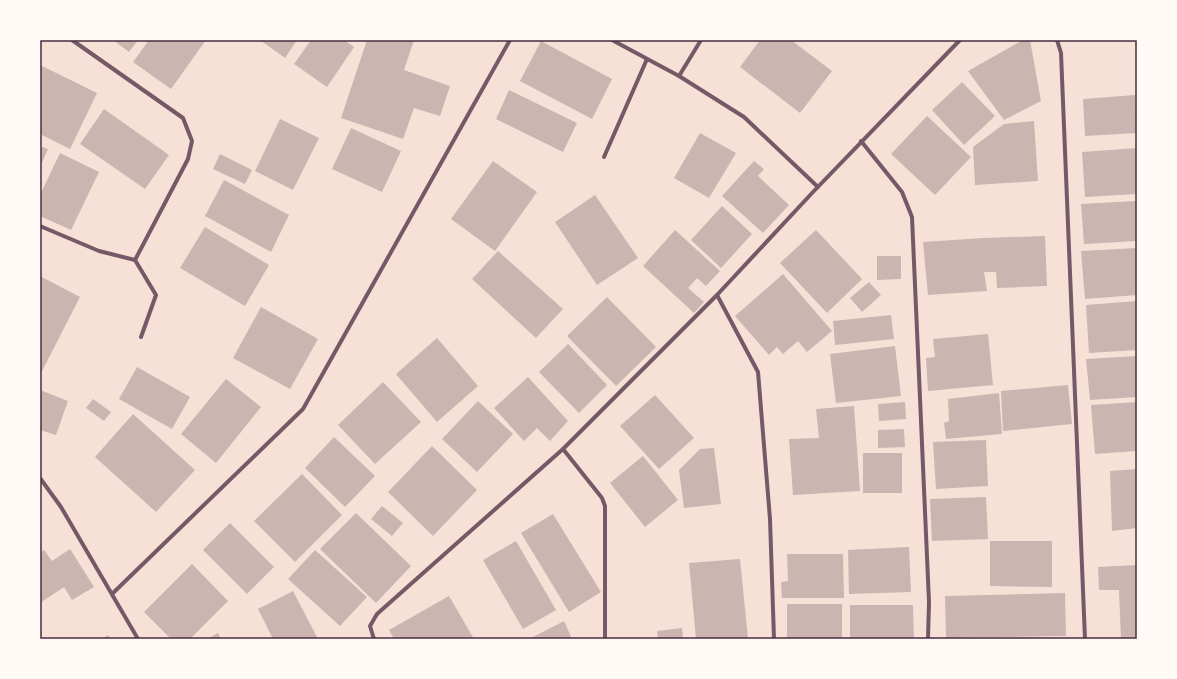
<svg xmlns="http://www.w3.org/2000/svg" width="1177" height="679" font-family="'Roboto Condensed',sans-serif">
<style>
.building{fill:#ccb4b1}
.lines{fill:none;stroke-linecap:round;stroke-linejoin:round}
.minor{stroke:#755966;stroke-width:4}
.neatline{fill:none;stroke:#4a2c40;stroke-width:1.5}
</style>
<rect width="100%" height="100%" fill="#f7e1d7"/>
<g class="building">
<path d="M113,40H138L129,52Z"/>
<path d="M149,40H206L171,89L133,62Z"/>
<path d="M260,40H297L285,58Z"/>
<path d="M311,40H344L354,47L327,87L294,64Z"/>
<path d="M367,40H414L404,70L450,86L440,116L414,108L403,139L341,118Z"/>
<path d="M760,40H791L832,71L800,113L740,67Z"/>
<path d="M1023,40H1030L1041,101L1004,120L968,71Z"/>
<path d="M541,41L612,79L592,119L520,81Z"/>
<path d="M40,65L97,93L70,149L40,134Z"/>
<path d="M962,82L995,116L964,145L932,110Z"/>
<path d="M509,90L577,123L563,152L496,119Z"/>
<path d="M1135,95L1137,133L1085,136L1083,99Z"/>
<path d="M104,109L169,155L145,189L80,144Z"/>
<path d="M927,116L971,157L935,195L891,154Z"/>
<path d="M280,119L319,138L293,190L255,171Z"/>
<path d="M1034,121L1038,181L975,185L973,147L1004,124Z"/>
<path d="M351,128L401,151L382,192L332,169Z"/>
<path d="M700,133L736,153L709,198L674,178Z"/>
<path d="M40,146L48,149L40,167Z"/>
<path d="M1137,148V194L1085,197L1082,152Z"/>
<path d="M60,153L99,172L71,230L40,216V195Z"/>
<path d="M220,154L252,170L245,184L213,169Z"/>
<path d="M493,161L537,192L495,251L451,219Z"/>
<path d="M754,161L764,169L758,176L789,205L763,233L722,196Z"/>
<path d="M224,180L289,215L271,252L205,216Z"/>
<path d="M595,195L638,258L597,285L555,222Z"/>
<path d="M1137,201V241L1084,244L1081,204Z"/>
<path d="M722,206L752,234L721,268L691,240Z"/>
<path d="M205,227L269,265L245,306L180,268Z"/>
<path d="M675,230L720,271L706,286L697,278L688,288L704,302L694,313L643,266Z"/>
<path d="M816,230L862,279L827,313L780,263Z"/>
<path d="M1045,236L1047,286L997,288L996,272H984L987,291L928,295L923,242L983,238Z"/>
<path d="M1137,248V295L1085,299L1081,251Z"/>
<path d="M498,251L563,309L536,338L472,279Z"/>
<path d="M877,256H901V279L877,280Z"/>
<path d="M783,274L832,331L807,352L798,341L783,354L777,347L769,355L735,316Z"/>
<path d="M40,276L80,297L41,373H40Z"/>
<path d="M869,282L881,295L862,312L850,298Z"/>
<path d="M607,297L656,347L616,386L567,336Z"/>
<path d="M1137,301V350L1089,353L1086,305Z"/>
<path d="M261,307L318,339L290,389L233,358Z"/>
<path d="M891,315L894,339L835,345L833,321Z"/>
<path d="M988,334L993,385L928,391L926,358L935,357L933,339Z"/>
<path d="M437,338L478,386L437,422L396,374Z"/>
<path d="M568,344L607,385L579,413L539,372Z"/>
<path d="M895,346L901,396L836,403L830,354Z"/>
<path d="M1137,356V397L1090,400L1086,359Z"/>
<path d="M137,367L190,397L172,429L119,399Z"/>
<path d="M528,377L568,421L550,441L537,428L524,441L494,408Z"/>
<path d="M226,379L261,407L216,463L181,434Z"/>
<path d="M383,382L421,422L375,464L338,425Z"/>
<path d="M1068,385L1072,424L1003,431L1001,391Z"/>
<path d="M40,390L68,401L56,435L40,430Z"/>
<path d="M999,393L1002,434L946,439L944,423L949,421L948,399Z"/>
<path d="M655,395L694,438L659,469L620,426Z"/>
<path d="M93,399L111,412L104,421L86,408Z"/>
<path d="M478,401L513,434L477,472L442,439Z"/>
<path d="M905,402L906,419L879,421L878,404Z"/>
<path d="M1137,402V451L1095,454L1091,405Z"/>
<path d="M854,406L860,491L793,495L789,439L819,438L816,409Z"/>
<path d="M133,414L195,470L156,512L95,457Z"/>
<path d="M904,429L905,447L878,448V430Z"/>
<path d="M334,437L375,476L345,507L305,468Z"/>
<path d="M986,440L988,486L936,489L933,442Z"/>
<path d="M432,446L477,490L433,536L388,492Z"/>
<path d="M714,448L721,504L684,508L679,470L700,449Z"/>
<rect x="863" y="453" width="39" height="40"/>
<path d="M643,456L678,500L645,527L610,483Z"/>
<path d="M1137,469V528L1112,531L1110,471Z"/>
<path d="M302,474L342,515L295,562L254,521Z"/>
<path d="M986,497L988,539L932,541L930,499Z"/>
<path d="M382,506L403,523L392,536L371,519Z"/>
<path d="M356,513L411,566L376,603L320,549Z"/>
<path d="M553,514L601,592L569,612L521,533Z"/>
<path d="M230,523L274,567L247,594L203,550Z"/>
<path d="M516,541L556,610L523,629L483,560Z"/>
<path d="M990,541H1052V587L990,586Z"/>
<path d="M909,547L911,592L849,594L848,550Z"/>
<path d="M70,549L94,587L72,600L64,587L40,603V553L44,550L52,561Z"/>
<path d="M315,550L367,597L340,626L288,579Z"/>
<path d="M787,554H843L844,598H782L781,582L788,581Z"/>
<path d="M740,559L748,639H696L689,563Z"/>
<path d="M192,564L228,601L190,639H171L144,612Z"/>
<path d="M1137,565V639H1121L1119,590H1099L1098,567Z"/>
<path d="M293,591L318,639H273L258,609Z"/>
<path d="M1065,593L1066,636L946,638L945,596Z"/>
<path d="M449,596L474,639H394L389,630Z"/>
<rect x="787" y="604" width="55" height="35"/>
<path d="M850,605H913L914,639H850Z"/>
<path d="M564,621L572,639H529Z"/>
<path d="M682,628L683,639H658L657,631Z"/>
<path d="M218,633L221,639H207Z"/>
<path d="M108,635L111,639H102Z"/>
</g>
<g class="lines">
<g class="minor">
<path d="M72,40L183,118L192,141L188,159L135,260"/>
<path d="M612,40L679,76L744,117L818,187"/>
<path d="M1057,40L1061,53L1085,639"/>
<path d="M679,76L701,40"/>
<path d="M861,141L902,192L912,217L929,602L928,639"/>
<path d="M604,157L647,59"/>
<path d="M40,226L99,251L135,260L156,295L141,337"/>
<path d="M717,295L758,372L770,519L774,639"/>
<path d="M563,449L602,498L605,506V639"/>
<path d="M40,478L61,507L138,639"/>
<path d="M113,593L303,409L510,40"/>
<path d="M374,639L370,626L377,614L563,449L717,295L813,192L960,40"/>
</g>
</g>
<rect width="1177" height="679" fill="none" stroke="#fffaf5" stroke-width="82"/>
<rect x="41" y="41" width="1095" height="597" class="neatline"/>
</svg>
